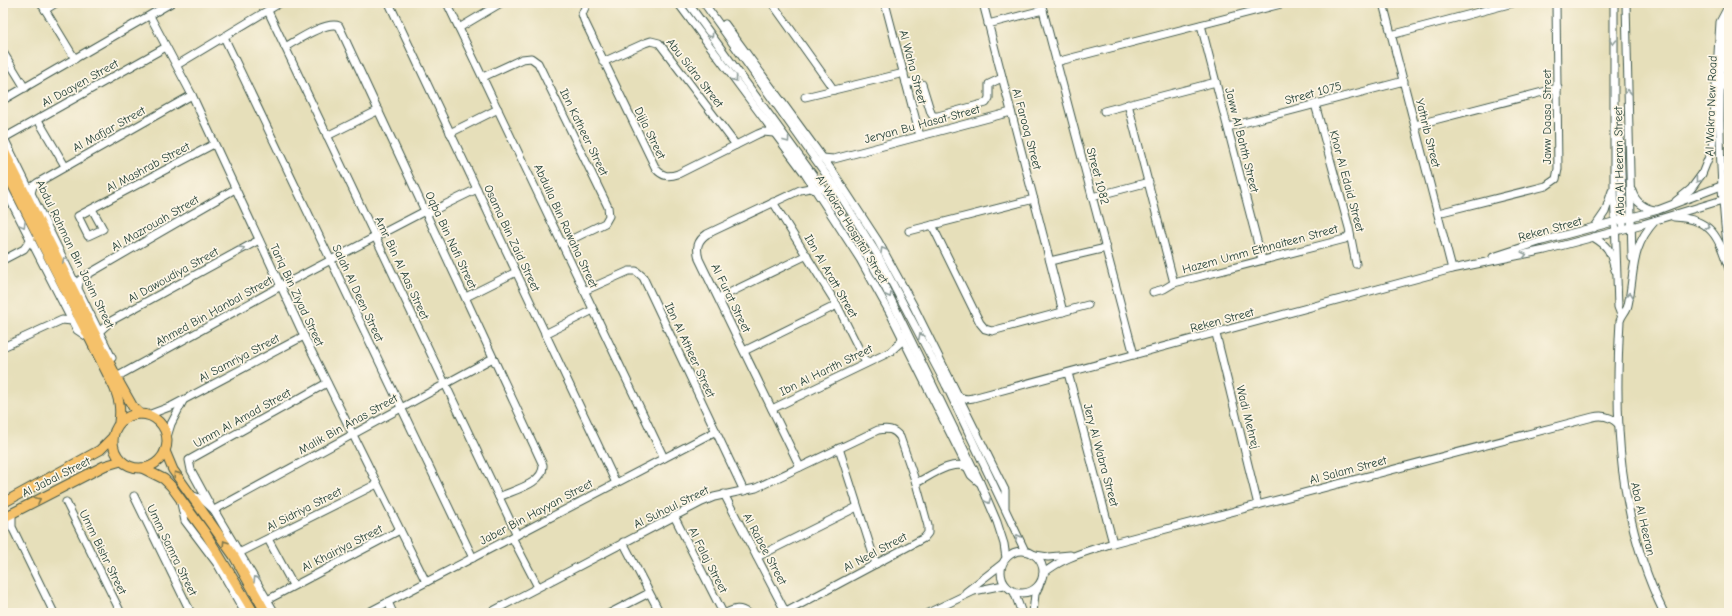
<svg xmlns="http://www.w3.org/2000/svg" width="1732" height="616" font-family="'Comic Neue',sans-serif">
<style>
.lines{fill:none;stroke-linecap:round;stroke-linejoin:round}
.minor-casing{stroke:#3d5548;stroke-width:9}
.major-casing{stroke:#3d5548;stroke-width:11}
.minor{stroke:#fff;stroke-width:7}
.major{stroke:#f5c16b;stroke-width:9}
.oneway{stroke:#8f9e9a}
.oneway2{stroke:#7f784d}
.labels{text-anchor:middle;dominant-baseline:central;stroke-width:3.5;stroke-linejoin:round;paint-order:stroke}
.street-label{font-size:12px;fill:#1f3d34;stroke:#fcf5e5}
</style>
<rect width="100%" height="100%" fill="#fcf5e5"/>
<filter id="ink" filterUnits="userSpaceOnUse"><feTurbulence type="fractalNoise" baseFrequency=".025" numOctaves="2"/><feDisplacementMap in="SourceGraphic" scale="8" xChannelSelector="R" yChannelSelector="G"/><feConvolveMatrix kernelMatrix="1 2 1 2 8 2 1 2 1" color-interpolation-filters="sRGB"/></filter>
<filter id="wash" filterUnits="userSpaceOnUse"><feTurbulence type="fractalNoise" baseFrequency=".012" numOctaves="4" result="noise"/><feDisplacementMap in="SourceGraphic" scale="16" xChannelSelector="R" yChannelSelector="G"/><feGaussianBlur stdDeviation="0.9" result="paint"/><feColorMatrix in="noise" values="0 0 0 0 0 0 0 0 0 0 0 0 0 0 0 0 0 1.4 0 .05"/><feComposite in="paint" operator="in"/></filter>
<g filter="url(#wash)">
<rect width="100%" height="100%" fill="#e6dfba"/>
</g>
<g filter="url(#ink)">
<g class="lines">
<defs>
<g id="minor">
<path d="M41,3L75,59"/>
<path d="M389,3L616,483"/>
<path d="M447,3L664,458"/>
<path d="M587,3L582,14L584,20L656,169C663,177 669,177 678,174L758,134L763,132L774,133"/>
<path d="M678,3L805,174L860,259L889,311L971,475L979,482"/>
<path d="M688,3L829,197L859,242L885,287L980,482L997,522L1004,544L1006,558"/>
<path d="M704,3L835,187L877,254L946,385L1025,551"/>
<path d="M772,3L834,90"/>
<path d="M885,3L920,136"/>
<path d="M983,3L1063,312"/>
<path d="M1041,3L1134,355"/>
<path d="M1383,3L1452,269"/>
<path d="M1614,3V187L1618,307L1621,315"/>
<path d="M1626,3L1632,258"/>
<path d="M1728,3C1726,26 1723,50 1721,73C1718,136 1721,198 1729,261"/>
<path d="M45,10L56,3"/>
<path d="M268,11L517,535"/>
<path d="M150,16L192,95L304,336L426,582"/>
<path d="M725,24L833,172L878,241L913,305L1005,490V507"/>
<path d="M988,24L1043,10"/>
<path d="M1201,25L1262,260"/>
<path d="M459,28L501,3"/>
<path d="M1391,35L1513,3"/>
<path d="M224,37L473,558"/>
<path d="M1725,41L1729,53"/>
<path d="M285,47C296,41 327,20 339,26L543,465C544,484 513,490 499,497"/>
<path d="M3,52L25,88"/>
<path d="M603,62L645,43L651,41L659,43L736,145"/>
<path d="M1056,62L1285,3"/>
<path d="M177,65L280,3"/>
<path d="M483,77L522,59L531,58L538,63L608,207L609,216L605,223L562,244"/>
<path d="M906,83L914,82L922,84L931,113L933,116H938L986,103L989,98V84L1002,78"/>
<path d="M805,97L904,73"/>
<path d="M3,100L171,3"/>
<path d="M1128,104L1174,283"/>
<path d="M1315,104L1349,228L1356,264"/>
<path d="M1104,111L1216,82"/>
<path d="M1615,113L1620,144L1623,224"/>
<path d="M38,120L65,166"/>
<path d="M1415,125L1558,88"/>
<path d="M1228,127L1404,81"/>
<path d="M450,133L498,109"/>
<path d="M3,136L112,358"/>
<path d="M327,136L379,110"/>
<path d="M4,138L166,47"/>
<path d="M822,158L834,159L1011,112"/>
<path d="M3,186L72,321L77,330L89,338"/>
<path d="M1632,191C1635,202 1645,209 1656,210"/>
<path d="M31,193L33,186L37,183L192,95"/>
<path d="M1092,197L1149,182"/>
<path d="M1676,201L1691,189L1702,174L1712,149L1720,22L1728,7"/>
<path d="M773,202L837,305L866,363"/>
<path d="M92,209L103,229L88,236L78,216L214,144"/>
<path d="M1438,213L1546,186L1556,179L1558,169L1556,3"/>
<path d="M426,214L477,189"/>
<path d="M1674,217C1712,219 1718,236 1729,269"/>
<path d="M1655,221C1630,248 1635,272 1628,305C1627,311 1622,314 1620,321C1614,423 1618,519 1664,613"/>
<path d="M932,225L980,323L985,329L992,331L1088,305"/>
<path d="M1594,228L1605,212L1612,191"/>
<path d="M909,231L1034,199"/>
<path d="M1593,237C1610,247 1610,252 1615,270"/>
<path d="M1493,257L1542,241L1658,210L1729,183"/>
<path d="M3,260L24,249L31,239"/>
<path d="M1050,261L1106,248"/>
<path d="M78,287L80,280L85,276L235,189"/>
<path d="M584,291L629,271H636L643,277L744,491"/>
<path d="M1153,292L1164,289L1174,283L1345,239L1349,235"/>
<path d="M466,297L516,272"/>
<path d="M719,298L807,255"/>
<path d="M99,332L111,321L259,240"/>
<path d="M545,334L593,310"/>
<path d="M1216,334L1258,505"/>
<path d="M3,347L62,320L72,321"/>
<path d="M744,351L837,305"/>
<path d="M1068,373L1113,543"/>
<path d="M120,375L281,286L425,211"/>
<path d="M946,385C955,394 960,401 973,398L1452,269L1545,250L1643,224L1729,198"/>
<path d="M772,409L890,352L900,343L903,335"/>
<path d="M148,415L172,406L304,336"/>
<path d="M167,437L171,424L183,401"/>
<path d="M839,448L876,564"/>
<path d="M800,467L699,259C696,248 697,241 707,234L800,190L810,188L818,191"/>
<path d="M916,483C931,476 950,460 967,467"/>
<path d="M724,494L786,613"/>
<path d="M191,495L202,499L214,510L275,613"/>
<path d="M134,496L191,613"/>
<path d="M180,499L185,521L218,565L245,613"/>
<path d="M66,502L121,613"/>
<path d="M210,505L191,470L189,460L327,383"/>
<path d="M214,510L493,358"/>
<path d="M12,514V527L54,613"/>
<path d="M674,516L723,613"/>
<path d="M512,537L538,587"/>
<path d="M268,539L293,585"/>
<path d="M623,542L660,613"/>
<circle cx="1022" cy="572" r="21"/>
<path d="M241,552L377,484"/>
<path d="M1035,555L1048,557L1070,555"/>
<path d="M757,557L857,507"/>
<path d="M1043,574C1062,557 1089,551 1113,543L1593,417C1604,414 1612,417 1619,425"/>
<path d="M966,592L1002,564"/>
<path d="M1014,592L1022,613"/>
<path d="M269,599L400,530"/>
<path d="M388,602L393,613"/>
<path d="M367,613L716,431"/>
<path d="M489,613L702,502L714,497L756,488L878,430C888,428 894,429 900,437L916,483L928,526V533L924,538L786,612"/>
<path d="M610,613L649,593"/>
<path d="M726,613C734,609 740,607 747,613"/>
<path d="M928,613L974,591L1004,585"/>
<path d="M1033,613L1035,594L1039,586"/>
</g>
<g id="major">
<path d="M3,149L120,384L133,407L140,414"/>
<path d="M3,166L114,387C119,399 121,408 119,422"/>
<circle cx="140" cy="441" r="27"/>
<path d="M165,451L173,470L234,556L266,613"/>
<path d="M142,468L164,479L171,486L206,534L254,613"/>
<path d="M3,503L100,450L112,438"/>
<path d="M3,518L104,466L121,461"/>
</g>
</defs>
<use href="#minor" class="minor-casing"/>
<use href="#major" class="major-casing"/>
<use href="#minor" class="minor"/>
<use href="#major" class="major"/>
</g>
<defs><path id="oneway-chevron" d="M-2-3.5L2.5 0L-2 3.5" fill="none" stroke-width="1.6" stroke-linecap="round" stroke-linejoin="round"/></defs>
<g class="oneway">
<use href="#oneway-chevron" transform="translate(711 35) rotate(54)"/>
<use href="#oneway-chevron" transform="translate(1613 42) rotate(91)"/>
<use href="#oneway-chevron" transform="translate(735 79) rotate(54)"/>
<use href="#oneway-chevron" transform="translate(1628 92) rotate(-92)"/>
<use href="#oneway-chevron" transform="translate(787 140) rotate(54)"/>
<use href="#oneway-chevron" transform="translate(1698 180) rotate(127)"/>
<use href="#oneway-chevron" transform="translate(23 225) rotate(62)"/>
<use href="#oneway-chevron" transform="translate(1707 227) rotate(36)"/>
<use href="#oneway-chevron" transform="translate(242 249) rotate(-29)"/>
<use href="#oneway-chevron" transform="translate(883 250) rotate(-120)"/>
<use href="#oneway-chevron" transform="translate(1524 255) rotate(-13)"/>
<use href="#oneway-chevron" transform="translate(65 260) rotate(-117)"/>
<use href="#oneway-chevron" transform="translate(889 295) rotate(64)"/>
<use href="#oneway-chevron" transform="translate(1630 295) rotate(-84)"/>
<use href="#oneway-chevron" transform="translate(921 336) rotate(-117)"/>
<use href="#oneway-chevron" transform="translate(988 501) rotate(66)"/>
<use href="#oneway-chevron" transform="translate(1018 537) rotate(-116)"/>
<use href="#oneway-chevron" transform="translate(256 579) rotate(-121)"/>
</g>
<g class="oneway2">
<use href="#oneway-chevron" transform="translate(176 474) rotate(-125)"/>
<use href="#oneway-chevron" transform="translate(38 500) rotate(-27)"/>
<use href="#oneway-chevron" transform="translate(225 543) rotate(-123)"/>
</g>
</g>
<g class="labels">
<g class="street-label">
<text transform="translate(913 67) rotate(75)">Al Waha Street</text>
<text transform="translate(695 73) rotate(52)">Abu Sidra Street</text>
<text transform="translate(80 83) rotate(-29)">Al Daayen Street</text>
<text transform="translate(1313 93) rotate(-15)">Street 1075</text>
<text transform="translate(1711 106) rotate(-88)">Al Wakra New Road</text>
<text transform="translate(1547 117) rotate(-90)">Jaww Daasa Street</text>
<text transform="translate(922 124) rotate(-15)">Jeryan Bu Hasat Street</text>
<text transform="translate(109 129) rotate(-29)">Al Mafjar Street</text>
<text transform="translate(1027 129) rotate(75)">Al Farooq Street</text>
<text transform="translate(584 132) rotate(64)">Ibn Katheer Street</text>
<text transform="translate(650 133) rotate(64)">Dijla Street</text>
<text transform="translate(1428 133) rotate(76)">Yathrib Street</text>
<text transform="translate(1242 140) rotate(76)">Jaww Al Bahth Street</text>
<text transform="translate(1619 161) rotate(-91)">Aba Al Heeran Street</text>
<text transform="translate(148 167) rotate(-28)">Al Mashrab Street</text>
<text transform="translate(1098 176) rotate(75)">Street 1082</text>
<text transform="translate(1347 181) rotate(75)">Khor Al Edaid Street</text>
<text transform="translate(155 223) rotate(-30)">Al Mazrouah Street</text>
<text transform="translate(566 226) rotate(65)">Abdulla Bin Rawaha Street</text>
<text transform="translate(852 229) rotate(58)">Al Wakra Hospital Street</text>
<text transform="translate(1550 229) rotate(-15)">Reken Street</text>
<text transform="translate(512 238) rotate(65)">Osama Bin Zaid Street</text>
<text transform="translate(451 240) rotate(65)">Oqba Bin Nafi Street</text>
<text transform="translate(1260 249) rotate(-15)">Hazem Umm Ethnaiteen Street</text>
<text transform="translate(75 254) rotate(64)">Abdul Rahman Bin Jasim Street</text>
<text transform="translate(402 268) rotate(65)">Amr Bin Al Aas Street</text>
<text transform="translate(173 275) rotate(-29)">Al Dawoudiya Street</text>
<text transform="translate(831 276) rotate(60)">Ibn Al Aratt Street</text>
<text transform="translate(358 293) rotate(65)">Salah Al Deen Street</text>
<text transform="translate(297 295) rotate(65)">Tariq Bin Ziyad Street</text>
<text transform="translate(731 298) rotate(64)">Al Furat Street</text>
<text transform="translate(214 311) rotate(-29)">Ahmed Bin Hanbal Street</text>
<text transform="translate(1222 320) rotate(-15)">Reken Street</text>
<text transform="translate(690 350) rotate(65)">Ibn Al Atheer Street</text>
<text transform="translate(239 358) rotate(-28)">Al Samriya Street</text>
<text transform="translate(826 370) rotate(-26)">Ibn Al Harith Street</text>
<text transform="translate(1248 417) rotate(76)">Wadi Mehrej</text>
<text transform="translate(242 418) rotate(-29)">Umm Al Amad Street</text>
<text transform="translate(348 424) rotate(-29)">Malik Bin Anas Street</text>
<text transform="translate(1101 455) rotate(75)">Jery Al Wabra Street</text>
<text transform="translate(1348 470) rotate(-15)">Al Salam Street</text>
<text transform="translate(56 477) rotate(-27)">Al Jabal Street</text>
<text transform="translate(671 507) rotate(-26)">Al Suhoul Street</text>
<text transform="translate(304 509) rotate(-27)">Al Sidriya Street</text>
<text transform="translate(536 512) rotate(-28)">Jaber Bin Hayyan Street</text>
<text transform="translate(1643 519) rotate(77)">Aba Al Heeran</text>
<text transform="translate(342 548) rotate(-27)">Al Khairiya Street</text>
<text transform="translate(765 549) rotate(62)">Al Rabee Street</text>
<text transform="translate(172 550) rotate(64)">Umm Samra Street</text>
<text transform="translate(103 552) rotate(64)">Umm Bishr Street</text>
<text transform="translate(875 552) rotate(-28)">Al Neel Street</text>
<text transform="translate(708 560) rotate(63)">Al Falaj Street</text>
</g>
</g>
<rect width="1732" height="616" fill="none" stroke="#fcf5e5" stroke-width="16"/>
</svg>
